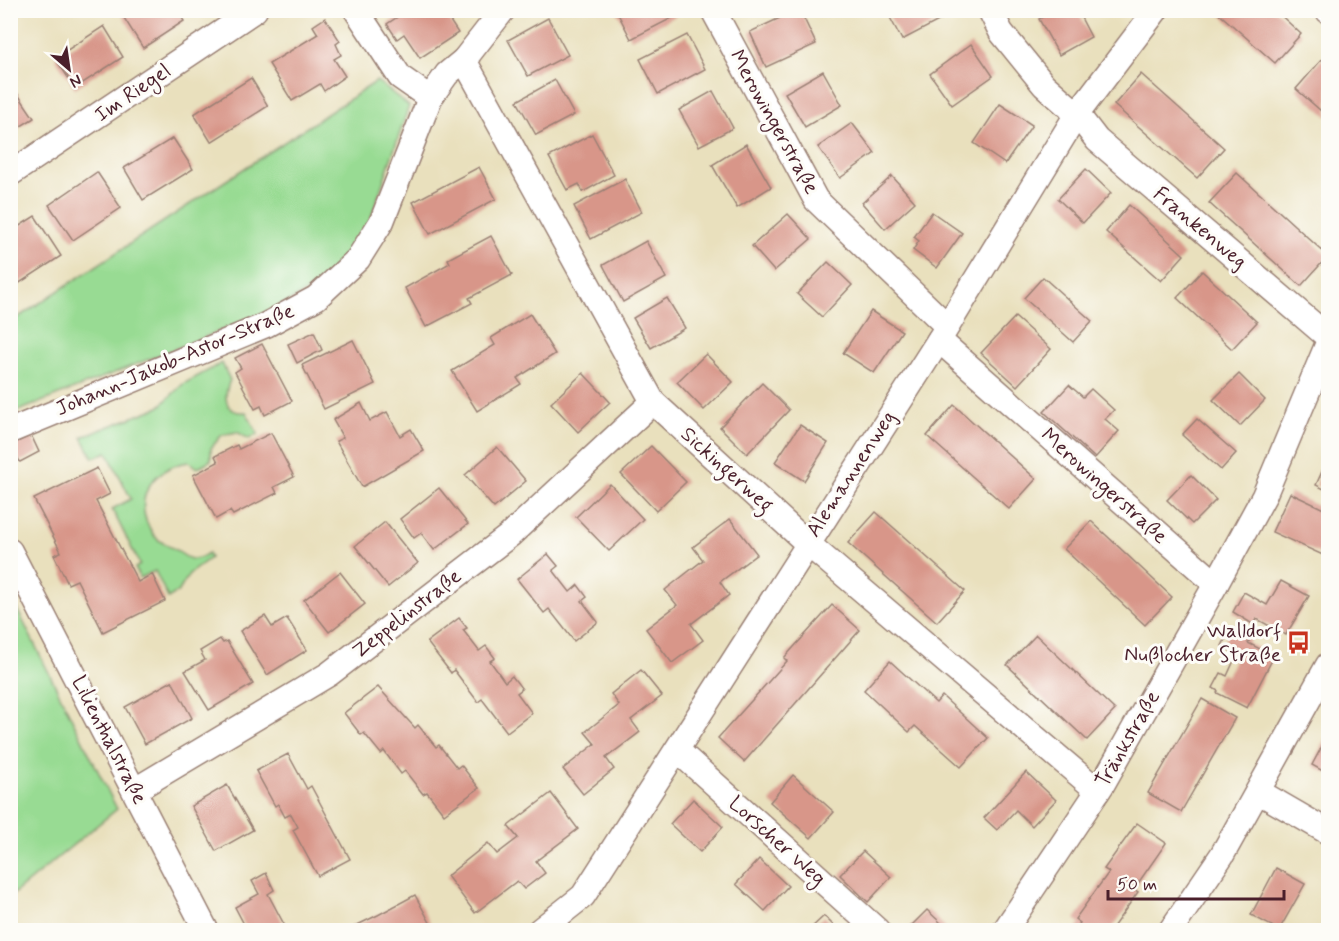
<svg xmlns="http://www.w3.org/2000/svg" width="1339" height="941" font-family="Mynerve,sans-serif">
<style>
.green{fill:#98db93;stroke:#717d5f;stroke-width:1.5}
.building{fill:#d89689}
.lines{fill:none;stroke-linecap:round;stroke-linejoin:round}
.minor-casing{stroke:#9a8074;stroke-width:27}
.minor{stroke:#fff;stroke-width:24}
.labels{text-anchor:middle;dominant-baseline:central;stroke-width:6;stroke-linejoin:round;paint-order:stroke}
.street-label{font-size:21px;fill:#4a1f2b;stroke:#fdfcf7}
.poi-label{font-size:21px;fill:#4a1f2b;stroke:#fdfcf7;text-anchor:end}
</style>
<rect width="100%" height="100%" fill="#fdfcf7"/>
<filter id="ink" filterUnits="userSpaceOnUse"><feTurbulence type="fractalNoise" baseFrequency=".0167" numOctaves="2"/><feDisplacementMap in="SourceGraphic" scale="12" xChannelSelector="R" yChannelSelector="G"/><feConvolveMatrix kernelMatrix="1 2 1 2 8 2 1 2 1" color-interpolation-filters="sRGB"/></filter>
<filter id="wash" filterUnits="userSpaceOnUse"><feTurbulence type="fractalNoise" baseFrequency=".008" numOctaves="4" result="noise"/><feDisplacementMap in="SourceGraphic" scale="24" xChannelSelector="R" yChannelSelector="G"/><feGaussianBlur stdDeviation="1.35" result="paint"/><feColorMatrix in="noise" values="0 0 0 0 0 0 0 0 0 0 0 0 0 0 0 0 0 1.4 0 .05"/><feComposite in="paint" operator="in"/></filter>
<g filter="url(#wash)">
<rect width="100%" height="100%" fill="#e9e0bd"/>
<g class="green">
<path d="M377,81L409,106L371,218L351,251L315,287L273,310L11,414V322Z"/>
<path d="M222,363L230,380C223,397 224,414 246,412L258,434L249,439L237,432L222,435L211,448V460L197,468L189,462C152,467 130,500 153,534C159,543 168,545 176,550C189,560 194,563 208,553L210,558L189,574L179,591L168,598L155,571L140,578L135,568L140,565L112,509L131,499L107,452L93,458L82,437L159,407L183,384Z"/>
<path d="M10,595L117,809L11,896H10Z"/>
</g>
<g id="blocks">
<g class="building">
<path d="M119,10H177L184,21L143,48Z"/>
<path d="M408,10H443L458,33L420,58L404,34L397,39L387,24Z"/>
<path d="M616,10H675L678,15L631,39Z"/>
<path d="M797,10H800L816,44L766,67L750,32Z"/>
<path d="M886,10H950L952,14L902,40Z"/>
<path d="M1054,10H1077L1091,37L1059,55L1039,19Z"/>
<path d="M1215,10H1275L1301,34L1275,63Z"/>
<path d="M325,18L340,41L336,44L341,55L334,59L345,76L324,91L320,84L292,101L269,64L318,34L313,26Z"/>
<path d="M548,18L568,55L528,76L508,40Z"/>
<path d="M104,26L123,57L75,88L55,58Z"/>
<path d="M687,35L705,69L658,94L640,59Z"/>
<path d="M971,44L993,76L952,105L930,74Z"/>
<path d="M1322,59L1328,65V117L1296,89Z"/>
<path d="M823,71L842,105L805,127L785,93Z"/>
<path d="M1141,74L1224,148L1197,178L1114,105Z"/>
<path d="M251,78L268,106L211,142L194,114Z"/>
<path d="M555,80L574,115L536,135L517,101Z"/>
<path d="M15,90L34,118L10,133V93Z"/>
<path d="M713,91L733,128L699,146L679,110Z"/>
<path d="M1000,104L1032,125L1005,164L974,143Z"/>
<path d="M852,123L875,153L840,178L818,147Z"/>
<path d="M592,134L614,175L583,192L579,184L567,190L549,157Z"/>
<path d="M173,138L193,169L143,200L124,168Z"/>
<path d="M746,144L771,187L737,208L712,165Z"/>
<path d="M479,167L496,199L430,234L413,202Z"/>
<path d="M1086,169L1111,193L1083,223L1058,199Z"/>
<path d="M97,172L121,208L73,240L49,205Z"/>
<path d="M1237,173L1328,256L1301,286L1209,203Z"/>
<path d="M892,176L915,202L885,229L862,203Z"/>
<path d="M625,179L642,212L591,239L574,206Z"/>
<path d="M1129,205L1184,255L1161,281L1106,232Z"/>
<path d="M932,212L962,233L937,268L913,250L919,241L914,237Z"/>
<path d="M788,214L811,239L774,271L752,246Z"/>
<path d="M35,216L61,256L15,286L10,279V232Z"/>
<path d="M491,236L512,275L469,298L472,303L426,327L405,288L450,263L448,259Z"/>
<path d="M646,241L666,278L623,302L603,265Z"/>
<path d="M828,262L852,285L822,317L797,294Z"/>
<path d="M1202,271L1257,322L1232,349L1177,298Z"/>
<path d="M1043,277L1092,321L1073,342L1024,298Z"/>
<path d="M667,298L685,328L651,348L633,318Z"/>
<path d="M871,311L902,331L874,373L843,353Z"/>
<path d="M530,314L555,354L517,378L521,384L477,411L452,371L495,345L491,338Z"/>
<path d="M1015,317L1051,349L1017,386L981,353Z"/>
<path d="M314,332L322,350L297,363L288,344Z"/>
<path d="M353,340L375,384L324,409L302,365Z"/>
<path d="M262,344L292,401L265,415L261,406L255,409L235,372L241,368L235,358Z"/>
<path d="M706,354L733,382L704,410L677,382Z"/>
<path d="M583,373L610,402L578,432L551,403Z"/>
<path d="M1239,374L1265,400L1240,426L1213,400Z"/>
<path d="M762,383L789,410L747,454L720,427Z"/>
<path d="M1069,385L1083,397L1091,389L1114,410L1105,419L1119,431L1095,458L1044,412Z"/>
<path d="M361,403L370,421L387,412L400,436L411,429L424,451L362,487L336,441L343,438L333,420Z"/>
<path d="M954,405L1036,479L1009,509L927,436Z"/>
<path d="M1197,419L1236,453L1221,470L1182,435Z"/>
<path d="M800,425L828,443L804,481L775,462Z"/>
<path d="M271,433L294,477L274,487L277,493L233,515L230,511L216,519L193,475L218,462L215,456L237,445L239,449Z"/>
<path d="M31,435L39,452L20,462L11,445Z"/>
<path d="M651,446L686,482L656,511L621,474Z"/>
<path d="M497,447L526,481L494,508L465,475Z"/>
<path d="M1328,458V491L1316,485Z"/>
<path d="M97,468L110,494L96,501L138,582L152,574L165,601L103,632L77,580L68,584L54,555L61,552L34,499Z"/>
<path d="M1191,475L1216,500L1192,524L1167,500Z"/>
<path d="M610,484L643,519L609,551L576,517Z"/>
<path d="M439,488L468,524L434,550L421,533L414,538L400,519Z"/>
<path d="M1290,493L1328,511V548L1325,556L1272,532Z"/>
<path d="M876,512L965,591L937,622L848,543Z"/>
<path d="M730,519L757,554L720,582L729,595L691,624L703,640L672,663L646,629L677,605L665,590L703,560L693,547Z"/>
<path d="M1091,521L1172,597L1145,625L1064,549Z"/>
<path d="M385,522L418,563L388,587L355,546Z"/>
<path d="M548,554L558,566L553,570L570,592L578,585L587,597L582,601L598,622L574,641L549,609L544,613L517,579Z"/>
<path d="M340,572L365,604L329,632L304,600Z"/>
<path d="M1281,581L1309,596L1286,635L1257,619L1254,625L1233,612L1244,592L1267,605Z"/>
<path d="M832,605L860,630L744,762L718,738L787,661L784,658Z"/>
<path d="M265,616L272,627L287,618L307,650L267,675L240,631Z"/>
<path d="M459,618L467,628L463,630L479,651L486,646L495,658L490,661L505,682L512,676L522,689L517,693L532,713L507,732L482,699L478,702L454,670L451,673L427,642Z"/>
<path d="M1230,629L1250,639L1248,643L1274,656L1247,708L1217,693L1218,691L1213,688L1221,673L1227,676L1237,654L1222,646Z"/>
<path d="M1036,635L1115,710L1087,740L1007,665Z"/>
<path d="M220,639L223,643L227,641L253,684L209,710L185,671L205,660L200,651Z"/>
<path d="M890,661L936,703L942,696L988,738L961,767L915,726L909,732L864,690Z"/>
<path d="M641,670L662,696L631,720L640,732L606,758L614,769L583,794L563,769L595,744L585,732L619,705L611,694Z"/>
<path d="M172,681L192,718L145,744L125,707Z"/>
<path d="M378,687L415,728L418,725L436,747L439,745L457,768L461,765L479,788L444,814L427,792L423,794L405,771L401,774L384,751L381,754L364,733L361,735L344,713Z"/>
<path d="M1202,699L1235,718L1181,812L1148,793Z"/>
<path d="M1328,735V774L1312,765Z"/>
<path d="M288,754L307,789L311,786L350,859L318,876L293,830L298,827L291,814L285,817L278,804L275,806L256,771Z"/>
<path d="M1026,772L1056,800L1032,826L1016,810L997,830L984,818Z"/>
<path d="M793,775L834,812L811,838L770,802Z"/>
<path d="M227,785L253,830L216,851L191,806Z"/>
<path d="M551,793L578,829L536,861L545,873L524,889L517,881L475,913L447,876L488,843L497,854L518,838L508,826Z"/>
<path d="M693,799L723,827L700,852L670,824Z"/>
<path d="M1137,823L1166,843L1134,889L1138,892L1111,930H1075L1080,923L1075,919L1109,872L1104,869Z"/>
<path d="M863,851L891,877L868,902L840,875Z"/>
<path d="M759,859L788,886L765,911L736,884Z"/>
<path d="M1276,868L1305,884L1279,930L1251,915Z"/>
<path d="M266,873L274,890L268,894L287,930H247L235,907L259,894L252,881Z"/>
<path d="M415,895L434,930H347L378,915Z"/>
<path d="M927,910L941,923L948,930H907Z"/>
<path d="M824,916L838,930H809Z"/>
</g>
</g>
</g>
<g filter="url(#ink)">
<use href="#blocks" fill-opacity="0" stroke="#9a8074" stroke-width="1.5"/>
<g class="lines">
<defs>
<g id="minor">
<path d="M356,10L400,77L430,98"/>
<path d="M713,10L816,200L947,326"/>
<path d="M990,10L1001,32L1044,85L1077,114L1097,140L1328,337"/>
<path d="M1328,10V11"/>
<path d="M464,60L653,402L807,543L1098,791"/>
<path d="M10,174L255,10"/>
<path d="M939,340L1216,584"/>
<path d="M10,431L266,325L316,298L358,259L382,221L430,98L447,74L464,60L503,10"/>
<path d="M10,551L206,930"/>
<path d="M678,751L877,930"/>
<path d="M135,790L329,674L510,535L653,402"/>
<path d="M1259,792L1328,832"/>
<path d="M540,930L583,896L939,340L1077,114L1156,10"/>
<path d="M1005,930L1102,785L1216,584L1264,496L1328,343"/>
<path d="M1171,930L1222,855L1328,665"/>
</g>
</defs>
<use href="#minor" class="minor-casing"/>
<use href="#minor" class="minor"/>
</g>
</g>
<defs>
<symbol id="bus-bare" viewBox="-9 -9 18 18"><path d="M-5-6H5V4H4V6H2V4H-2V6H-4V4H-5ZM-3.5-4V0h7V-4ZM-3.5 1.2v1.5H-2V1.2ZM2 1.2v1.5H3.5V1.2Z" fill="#c8321e" stroke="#fdfcf7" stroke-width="2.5" paint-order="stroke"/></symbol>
</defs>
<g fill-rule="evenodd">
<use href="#bus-bare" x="1282" y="626" width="33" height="33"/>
</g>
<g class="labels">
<g class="street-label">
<text transform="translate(133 93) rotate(-34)">Im Riegel</text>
<text transform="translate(774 122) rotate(61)">Merowingerstraße</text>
<text transform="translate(1200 228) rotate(40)">Frankenweg</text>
<text transform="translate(175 360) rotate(-23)">Johann-Jakob-Astor-Straße</text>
<text transform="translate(727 470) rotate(42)">Sickingerweg</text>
<text transform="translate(851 474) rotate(-57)">Alemannenweg</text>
<text transform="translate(1104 486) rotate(42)">Merowingerstraße</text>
<text transform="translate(407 614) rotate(-38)">Zeppelinstraße</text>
<text transform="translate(1128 739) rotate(-60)">Tränkstraße</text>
<text transform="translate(109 740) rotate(63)">Lilienthalstraße</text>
<text transform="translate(777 841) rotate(42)">Lorscher Weg</text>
</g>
<g class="poi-label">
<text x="1281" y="631">Walldorf<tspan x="1281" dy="24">Nußlocher Straße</tspan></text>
</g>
</g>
<rect width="1339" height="941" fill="none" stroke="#fdfcf7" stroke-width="36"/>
<g transform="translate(69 69) rotate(151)" stroke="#fdfcf7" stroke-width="4.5" paint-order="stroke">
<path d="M0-4.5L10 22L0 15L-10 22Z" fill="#4a1f2b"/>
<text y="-9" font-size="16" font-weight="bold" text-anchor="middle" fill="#4a1f2b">N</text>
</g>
<path d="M1108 890v9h176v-9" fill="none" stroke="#4a1f2b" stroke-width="3"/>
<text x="1117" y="890" font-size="18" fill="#4a1f2b" stroke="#fdfcf7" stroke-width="4.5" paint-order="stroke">50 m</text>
</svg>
